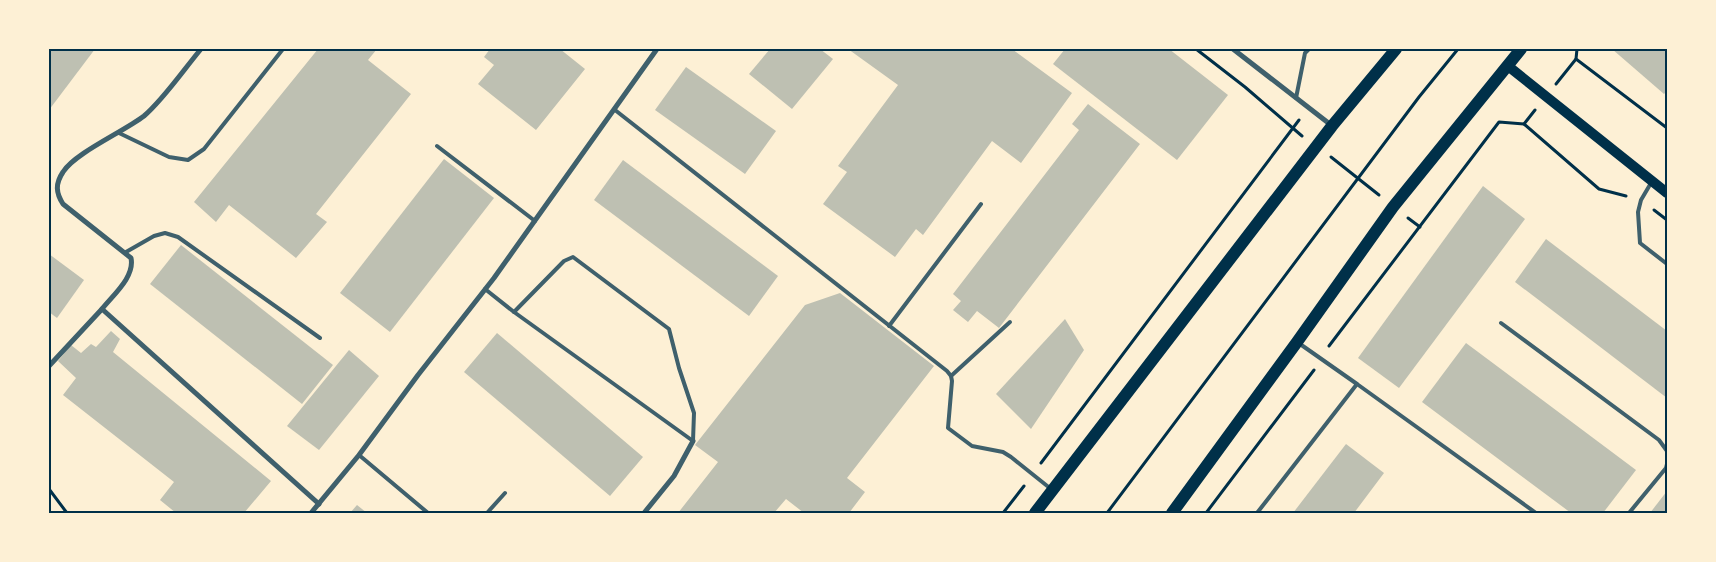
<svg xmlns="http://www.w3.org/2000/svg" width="1716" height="562" font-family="Commissioner,sans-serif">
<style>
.building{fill:#bec0b2}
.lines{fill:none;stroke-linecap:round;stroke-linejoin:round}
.path{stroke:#003049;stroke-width:3}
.service{stroke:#3f606c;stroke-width:4}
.minor{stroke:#3f606c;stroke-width:5}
.secondary{stroke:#003049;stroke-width:10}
.primary{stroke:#003049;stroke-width:12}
.neatline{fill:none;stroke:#003049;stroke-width:2}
</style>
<rect width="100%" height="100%" fill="#fdf0d5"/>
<g class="building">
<path d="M49,49H95L49,110Z"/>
<path d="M318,49H377L368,60L411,94L316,214L327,222L296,258L229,205L216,222L194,202Z"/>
<path d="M490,49H560L585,69L536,130L478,84L494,65L484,57Z"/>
<path d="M770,49H820L833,59L792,109L749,74Z"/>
<path d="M848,49H1012L1072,93L1021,163L992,141L923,235L916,229L895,257L823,204L847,172L838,166L898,85Z"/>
<path d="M1065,49H1169L1228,95L1177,160L1053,64Z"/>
<path d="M1612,49H1667V91L1664,94Z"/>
<path d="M686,67L776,131L745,174L655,110Z"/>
<path d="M1088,104L1140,144L999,328L977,311L968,322L953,310L961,301L953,294L1079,130L1072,124Z"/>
<path d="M444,159L494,198L390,332L340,293Z"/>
<path d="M623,160L778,276L749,316L594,200Z"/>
<path d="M1483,186L1525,219L1399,388L1358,358Z"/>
<path d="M1546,239L1667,331V398L1515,282Z"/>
<path d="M181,245L333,365L302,404L150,284Z"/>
<path d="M49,254L84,280L57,318L49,312Z"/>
<path d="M840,293L934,366L847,478L865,492L849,513H804L786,499L774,513H678L718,462L695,445L805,305Z"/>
<path d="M1065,319L1084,350L1031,429L996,394Z"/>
<path d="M111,331L120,339L113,352L271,481L244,513H176L160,500L174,482L63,395L76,378L58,361L71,345L81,353L91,344L96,347Z"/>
<path d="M497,333L643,457L610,496L464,372Z"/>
<path d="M1466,343L1636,470L1603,513H1571L1422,402Z"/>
<path d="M349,350L379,376L319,450L287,426Z"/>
<path d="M1346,444L1384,473L1354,513H1293Z"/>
<path d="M1667,491V513H1650Z"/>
<path d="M357,505L367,513H350Z"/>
</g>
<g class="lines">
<g class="path">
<path d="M1196,49L1245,87L1302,136"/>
<path d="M1577,49L1576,59L1667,128"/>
<path d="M1556,84L1576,59"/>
<path d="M1524,124L1535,110"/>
<path d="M1331,157L1379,195"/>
<path d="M1654,210L1667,220"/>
<path d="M1408,218L1420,227"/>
<path d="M1329,346L1499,122L1524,124L1599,189L1626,196"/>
<path d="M1041,463L1299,120"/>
<path d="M49,489L67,513"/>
<path d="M1003,513L1024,486"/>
<path d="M1107,513L1419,97L1458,49"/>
<path d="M1206,513L1314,370"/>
</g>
<g class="service">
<path d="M1296,98L1305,53L1309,49"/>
<path d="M615,110L947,371L951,376L952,381L948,428L972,446L1003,452L1011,457L1051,489"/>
<path d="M119,133L169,157L188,160L204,149L283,49"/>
<path d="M437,146L535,221"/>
<path d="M1651,183L1641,200L1638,212L1640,243L1667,264"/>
<path d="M126,252L154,236L165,233L178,237L320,338"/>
<path d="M485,289L514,312L693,441"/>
<path d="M514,312L564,261L573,257L669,329L679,368L694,413L693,441"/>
<path d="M1501,323L1659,440L1667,451"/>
<path d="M889,326L981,204"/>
<path d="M951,376L1010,322"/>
<path d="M1357,384L1536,513"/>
<path d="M359,455L428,513"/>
<path d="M487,513L505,493"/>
<path d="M1257,513L1357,384L1300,344"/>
<path d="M1629,513L1666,468L1667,464"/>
</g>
<g class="minor">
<path d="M1233,49L1331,125"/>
<path d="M102,309C113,295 135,277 131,258L63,204C56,193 55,184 63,172C75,153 123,132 144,116C163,100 185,68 201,49"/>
<path d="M49,366L102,309L319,504"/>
<path d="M311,513L359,455L418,375L494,278L657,49"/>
<path d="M644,513L674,476L693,441"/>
</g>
<path class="secondary" d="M1508,66L1667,193"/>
<g class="primary">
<path d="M1035,513L1332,126L1396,49"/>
<path d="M1172,513L1297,342L1393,207L1521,49"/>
</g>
</g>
<rect width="1716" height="562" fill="none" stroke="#fdf0d5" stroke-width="100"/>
<rect x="50" y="50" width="1616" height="462" class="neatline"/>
</svg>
